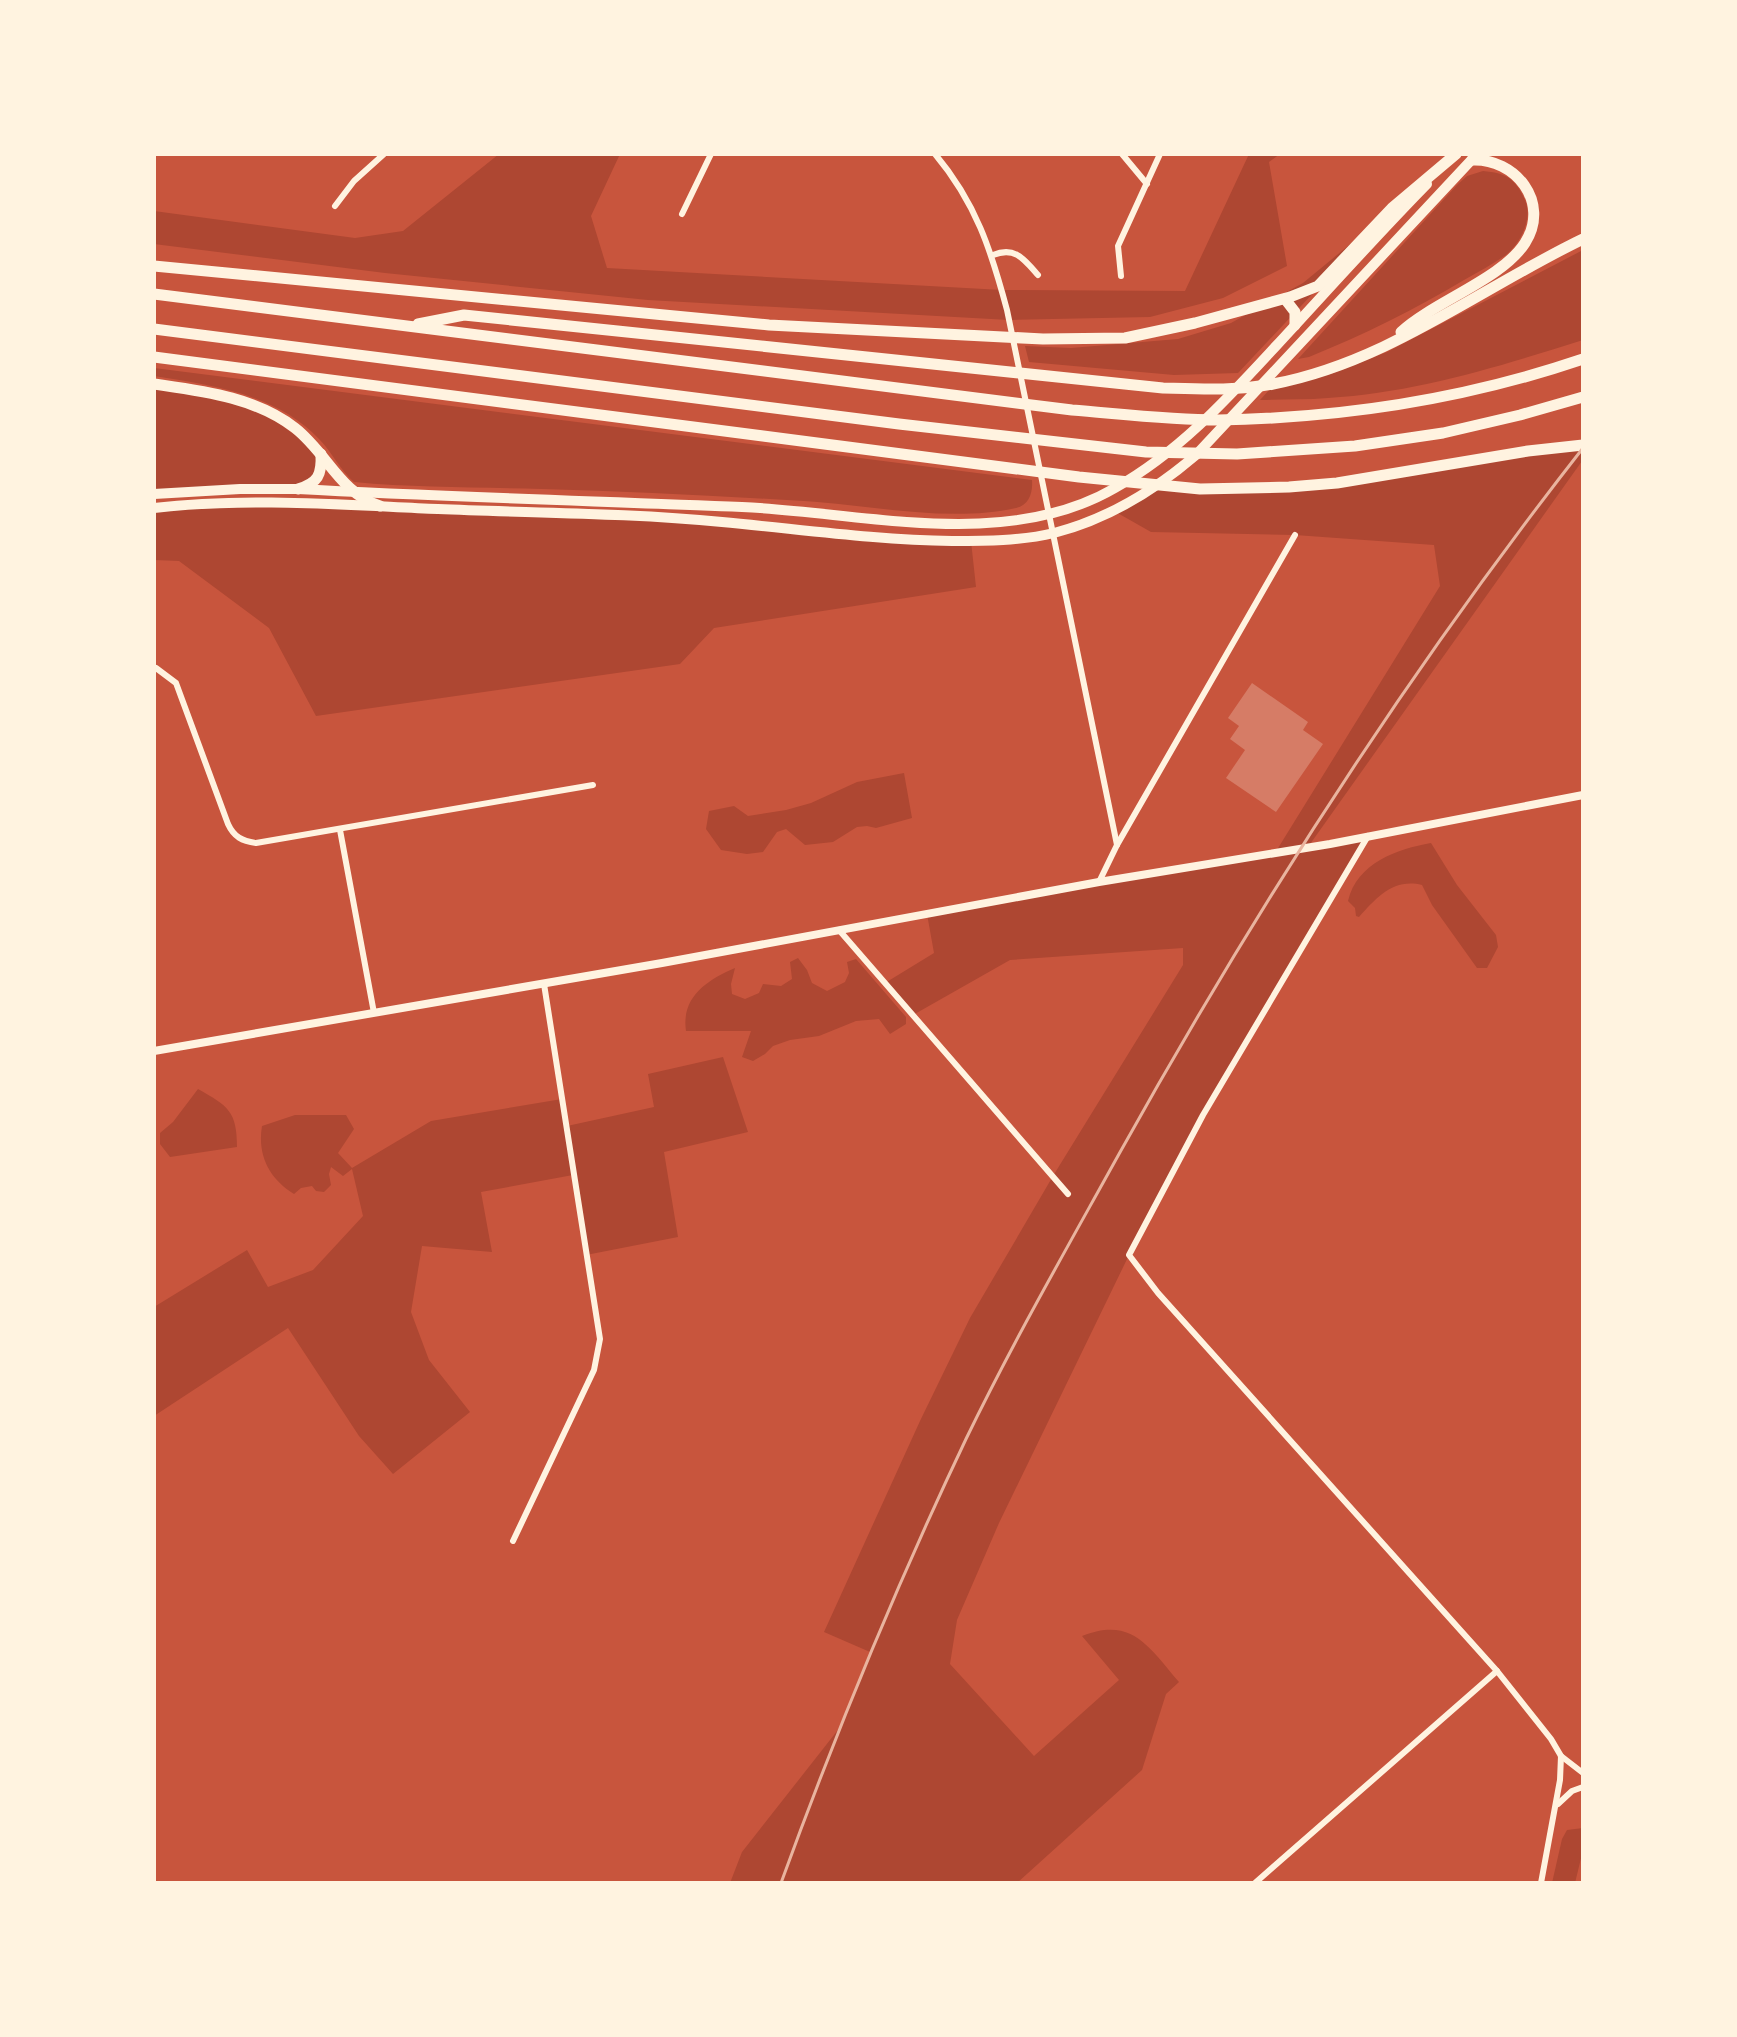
<svg xmlns="http://www.w3.org/2000/svg" width="1737" height="2037" font-family="'Noto Sans',sans-serif">
<style>
.green{fill:#ae4732}
.building{fill:#d67c66}
.lines{fill:none;stroke-linecap:round;stroke-linejoin:round}
.minor{stroke:#fff3e0;stroke-width:6}
.tertiary{stroke:#fff3e0;stroke-width:8}
.primary{stroke:#fff3e0;stroke-width:10}
.motorway{stroke:#fff3e0;stroke-width:11}
.rail{stroke:#e9b49f;stroke-width:3}
</style>
<rect width="100%" height="100%" fill="#c8553d"/>
<g class="green">
<path d="M499,154H620L591,216L607,268L1002,290L1185,291L1249,154H1280L1269,162L1287,266L1223,298L1150,317L1009,320L648,300L385,273L154,244V211L355,238L403,231Z"/>
<path d="M1483,171C1506,173 1515,178 1525,200C1533,218 1521,243 1506,255C1493,264 1478,272 1464,280C1414,310 1363,335 1309,357L1298,359L1457,185L1467,176Z"/>
<path d="M1360,236L1363,240L1238,373L1174,375L1029,362L1025,346L1071,348L1178,339L1231,323L1303,283Z"/>
<path d="M1583,250V340C1501,366 1415,393 1328,398C1305,400 1283,399 1260,400L1270,389L1331,374L1387,352Z"/>
<path d="M154,368L1032,480C1033,493 1029,505 1016,508C949,523 871,505 804,501C717,496 629,491 542,489C479,487 417,488 354,482C340,470 332,452 319,439C277,394 212,385 154,376Z"/>
<path d="M154,384L255,406L321,454L309,486L154,494Z"/>
<path d="M1583,445L1582,461L1308,847L1368,836L1203,1115L1129,1255L999,1523L957,1620L950,1664L1034,1756L1119,1680L1082,1636C1132,1616 1149,1647 1179,1682L1166,1694L1142,1770L1017,1883H730L742,1852L841,1726L870,1652L824,1632L920,1421L970,1318L1053,1176L1183,965V948L1010,960L913,1015L885,983L934,953L927,914L1275,853L1440,586L1434,545L1295,535L1151,532L1114,511L1159,484L1257,489Z"/>
<path d="M195,504L667,518L971,541L976,587L714,628L680,664L316,716L269,628L179,561L154,560V508Z"/>
<path d="M904,773L912,818L876,828L867,826L857,827L833,842L805,845L786,829L777,832L763,852L747,854L721,850L706,829L709,811L734,806L748,816L786,810L811,803L857,782Z"/>
<path d="M1431,843L1457,885L1496,935L1498,947L1487,968H1477L1432,905L1422,885C1394,878 1377,897 1359,917L1356,916L1355,908L1348,901C1357,863 1397,849 1431,843Z"/>
<path d="M798,958L807,970L812,983L827,991L845,982L849,973L847,962L856,959L906,1017V1024L890,1034L879,1019L856,1021L819,1036L790,1040L773,1046L765,1054L753,1061L742,1057L751,1031H686C681,997 707,980 735,968L731,984L732,994L745,999L759,993L763,984L781,986L792,979L790,962Z"/>
<path d="M723,1057L748,1132L664,1152L678,1237L586,1255L573,1175L481,1192L492,1252L422,1246L411,1312L429,1360L470,1412L393,1474L359,1436L288,1328L154,1416V1307L247,1250L268,1287L313,1270L363,1216L352,1169L343,1176L331,1167L329,1174L331,1185L324,1192L316,1191L312,1186L301,1188L294,1194C270,1179 257,1156 262,1126L295,1115H346L354,1129L338,1153L352,1168L431,1121L562,1099L567,1126L654,1107L648,1074Z"/>
<path d="M198,1089C228,1106 237,1111 237,1147L170,1157L160,1144V1133L173,1122Z"/>
<path d="M1583,1828V1850L1575,1883H1552L1562,1839L1567,1830Z"/>
</g>
<path class="building" d="M1252,683L1308,722L1303,730L1323,744L1276,812L1226,778L1245,750L1230,739L1239,726L1228,718Z"/>
<g class="lines">
<g class="minor">
<path d="M935,154C976,203 991,250 1007,310L1117,845"/>
<path d="M1122,154L1147,184"/>
<path d="M335,206L354,181L384,154"/>
<path d="M682,214L711,154"/>
<path d="M993,255C1015,246 1024,259 1038,275"/>
<path d="M1121,276L1118,246L1160,154"/>
<path d="M156,668L176,683L228,824C234,837 242,841 256,843L593,785"/>
<path d="M340,830L374,1013"/>
<path d="M1368,836L1203,1115L1129,1255L1158,1293L1497,1671L1551,1739L1561,1756L1560,1780L1541,1883"/>
<path d="M1099,882L1117,845L1295,535"/>
<path d="M839,930L1068,1194"/>
<path d="M513,1541L594,1370L600,1339L544,984"/>
<path d="M1561,1756L1583,1773"/>
<path d="M1558,1804L1572,1791L1583,1787"/>
<path d="M1255,1883L1497,1671"/>
</g>
<path class="tertiary" d="M154,1051L662,963L1099,882L1330,844L1583,795"/>
<g class="primary">
<path d="M154,494L240,489H298C446,497 594,501 742,507C862,512 1005,552 1115,488C1179,452 1227,399 1276,346C1326,292 1375,237 1427,184"/>
<path d="M154,508C248,497 344,505 438,509C533,513 628,513 722,522C799,529 875,540 952,541C985,541 1021,541 1054,533C1108,519 1154,491 1196,455L1477,154"/>
</g>
<g class="motorway">
<path d="M154,266L769,325L1043,339L1125,338L1195,323L1290,297L1318,286L1392,208L1456,154"/>
<path d="M154,294L1072,410C1121,414 1170,420 1218,420C1343,418 1465,399 1583,359"/>
<path d="M1285,299L1295,312V325"/>
<path d="M418,324L464,315L1163,388C1199,389 1237,391 1273,384C1386,363 1481,288 1583,239"/>
<path d="M154,329L899,424L1146,452L1237,454L1355,446L1443,433L1520,415L1583,397"/>
<path d="M1401,332C1435,301 1502,279 1525,243C1551,202 1515,158 1472,160"/>
<path d="M154,357L1079,477L1200,489L1289,487L1337,483L1528,451L1583,445"/>
<path d="M154,384C202,391 255,397 295,428C327,453 340,493 380,506"/>
<path d="M298,489C318,483 322,475 321,454"/>
</g>
<path class="rail" d="M781,1883C836,1732 897,1584 966,1439C1013,1342 1067,1248 1119,1154C1256,908 1409,670 1583,448"/>
</g>
<rect width="1737" height="2037" fill="none" stroke="#fff3e0" stroke-width="312"/>
</svg>
